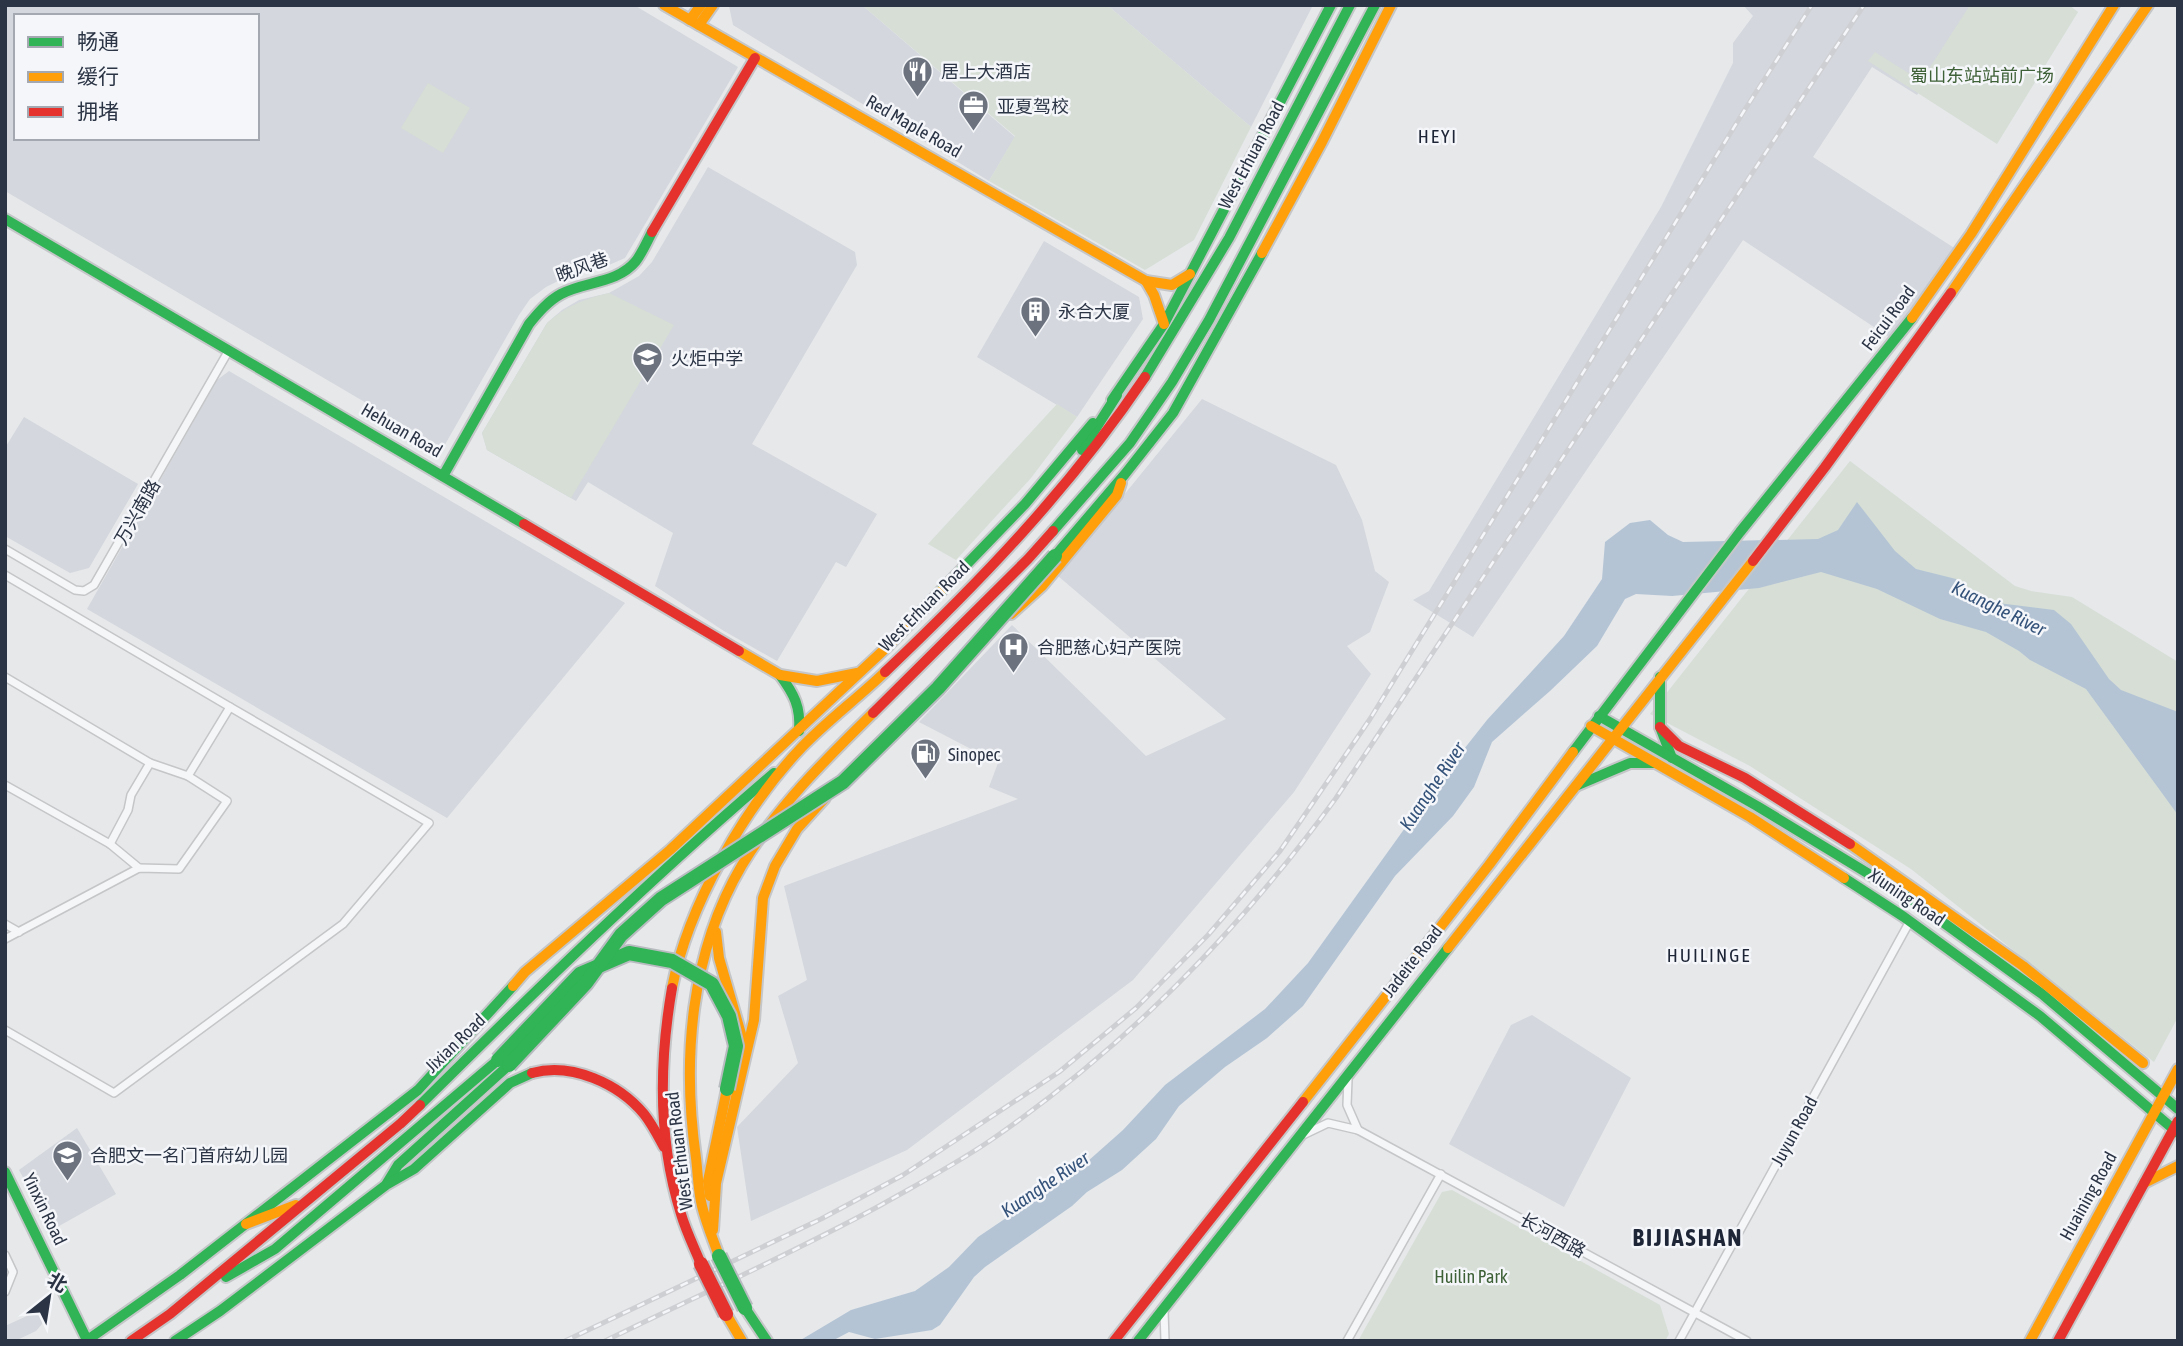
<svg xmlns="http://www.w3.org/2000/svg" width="2183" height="1346" font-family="'Asap Condensed','Noto Sans SC',sans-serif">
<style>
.built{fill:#d4d7dd;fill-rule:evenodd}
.green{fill:#d6ded6}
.water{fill:#b4c4d5}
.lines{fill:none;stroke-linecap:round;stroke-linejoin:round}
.street-casing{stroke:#c4c6c8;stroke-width:10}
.fast-casing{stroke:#c4c6c8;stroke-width:14}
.slow-casing{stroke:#c4c6c8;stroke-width:14}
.jam-casing{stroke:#c4c6c8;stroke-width:14}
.street{stroke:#f5f6f7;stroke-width:7}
.fast{stroke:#30b455;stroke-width:10}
.slow{stroke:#ff9f0a;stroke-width:10}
.jam{stroke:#e5322d;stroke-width:10}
.rail-casing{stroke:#cecfd2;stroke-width:5}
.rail{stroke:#f4f6f9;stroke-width:2.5;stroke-dasharray:8;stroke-linecap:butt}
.fast-bridge-casing{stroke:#b8bbbf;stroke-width:18;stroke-linecap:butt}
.jam-bridge-casing{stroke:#b8bbbf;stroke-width:18;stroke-linecap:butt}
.fast-bridge{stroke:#30b455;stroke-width:14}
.jam-bridge{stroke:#e5322d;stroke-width:14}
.labels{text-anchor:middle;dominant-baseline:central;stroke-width:5;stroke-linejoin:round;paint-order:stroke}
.poi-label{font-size:18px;fill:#2b3445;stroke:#f4f6f9;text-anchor:start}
.park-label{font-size:18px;fill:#3f6138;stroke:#f4f6f9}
.street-label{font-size:18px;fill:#2b3445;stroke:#f4f6f9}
.neighbourhood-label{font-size:19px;letter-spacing:2px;fill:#1d2536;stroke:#f4f6f9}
.water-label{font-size:19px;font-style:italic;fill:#34527a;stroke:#f4f6f9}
.district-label{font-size:24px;font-weight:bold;letter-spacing:2px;fill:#1d2536;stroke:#f4f6f9}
</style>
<rect width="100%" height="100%" fill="#e6e8ea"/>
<g class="built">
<path d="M5,5H634L738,67L625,258L602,268L574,273L546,287L530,299L519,315L443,448L5,191ZM16,16H257V138H16Z"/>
<path d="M862,5L1015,137L989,181L733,25L729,6Z"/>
<path d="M1107,5H1313L1251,127Z"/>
<path d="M1743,5H1981L1917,95L1872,67L1813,157L1959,251L1895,341L1743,240L1473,637L1413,600L1429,591L1661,207L1733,63V43L1753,16Z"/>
<path d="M708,167L855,252L857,265L752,444L877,514L846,567L836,562L777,661L724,631L655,586L673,533L588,482L576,501L487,450L482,433L547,323L562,310L579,300L609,293L639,276L652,262Z"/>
<path d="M1044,241L1139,297L1143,319L1077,417L977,357Z"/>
<path d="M229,371L625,603L447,818L87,609L217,380Z"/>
<path d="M1202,399L1336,465L1362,520L1375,571L1389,582L1370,632L1347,646L1371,674L1294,792L1133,980L907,1150L751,1221L737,1127L798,1063L778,996L807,980L784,886L1018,799L989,787L998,763L919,722L1012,625L1146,756L1226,719L1058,576Z"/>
<path d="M24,417L138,484L89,568L70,573L5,536V448Z"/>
<path d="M1532,1015L1631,1078L1564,1207L1449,1144L1511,1025Z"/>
<path d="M77,1128L116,1194L52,1230L19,1170Z"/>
<path d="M41,1305L42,1324L36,1331L15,1341H5V1326L29,1315Z"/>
</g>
<g class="green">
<path d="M862,5H1107L1251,127L1194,240L1145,270L989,181L1015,136Z"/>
<path d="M1970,5H2069L2078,12L1997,144L1868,61L1875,52L1921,81Z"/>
<path d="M428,83L470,108L443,153L401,128Z"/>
<path d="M609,293L674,325L571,498L487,450L482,433L547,323C566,306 584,299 609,293Z"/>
<path d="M1057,404L1077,417L1031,478L956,560L928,544Z"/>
<path d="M1850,461L2015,586L2031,591L2072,597L2178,662V1017L2154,1062L1911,869L1750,766L1650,714Z"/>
<path d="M1452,1190L1660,1305L1669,1334L1665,1341H1358L1442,1192Z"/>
</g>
<path class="water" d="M1857,502L1895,551L1916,569L1956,579L1972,592L1998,603L2054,610L2071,624L2109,679L2121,690L2178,712V815L2086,689L2030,660L2019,651L1986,632L1940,619L1877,589L1821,572L1759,588L1672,596L1636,594L1625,599L1597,646L1550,691L1492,742L1474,787L1453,816L1395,876L1303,1006L1267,1038L1225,1067L1179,1106L1156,1139L1122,1170L1087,1192L1072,1206L985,1267L974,1277L940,1325L932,1330L875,1339L849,1332L832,1341H799L851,1310L915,1291L949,1267L978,1237L1079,1169L1123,1130L1165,1085L1265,1009L1308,963L1438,782L1487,720L1564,636L1602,579L1605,542L1630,523L1650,520L1668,535L1683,542L1818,539L1838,530Z"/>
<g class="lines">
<defs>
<g id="street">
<path d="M5,549L75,590L84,591L94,585L229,350"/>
<path d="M5,575L230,707L188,776L227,801L179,869L139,868L5,939"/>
<path d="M5,677L150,763"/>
<path d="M5,785L110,844L139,868"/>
<path d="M110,844L128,810L131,795L150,763L188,776"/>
<path d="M5,924L19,932"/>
<path d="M5,1030L114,1093L343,924L429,823L230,707"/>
<path d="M1358,1130L1747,1341"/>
<path d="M1305,1134L1328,1123L1358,1130L1347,1105L1348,1079"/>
<path d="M5,1255L13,1272L5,1292"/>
<path d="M1164,1310L1165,1341"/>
<path d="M1347,1341L1441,1174"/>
<path d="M1679,1341L1910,921"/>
</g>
<g id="fast">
<path d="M5,219L524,524"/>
<path d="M1145,377L1229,238L1350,5"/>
<path d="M1112,400L1164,324L1331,5"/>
<path d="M1082,450L1117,395"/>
<path d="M443,476L529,324C538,313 548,301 561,294C585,281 617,284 636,261C642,253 647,242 652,232"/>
<path d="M1053,531L1130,443L1172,382L1209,320L1375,5"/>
<path d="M1055,556L1125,474L1173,413L1262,253"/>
<path d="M941,591L1025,504L1093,423"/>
<path d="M780,675C794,694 801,707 799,731"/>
<path d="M1660,677V727L1672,758"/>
<path d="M1599,716L1757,806L1915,902L2042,994L2178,1109"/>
<path d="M1573,752L1740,532L1912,318"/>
<path d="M1578,785L1630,763H1655"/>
<path d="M1844,878L1904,917L2040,1016L2178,1133"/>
<path d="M420,1105C535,991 651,878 774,773"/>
<path d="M5,1172L87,1340"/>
<path d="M387,1183L398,1165L509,1065"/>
<path d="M226,1277L275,1249L498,1060"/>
<path d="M745,1308L767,1341"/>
<path d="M86,1341L180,1275L418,1090L513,986"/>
<path d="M175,1341L220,1311L386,1185L414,1169L510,1083L532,1073"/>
<path d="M1138,1341L1448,948"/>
</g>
<g id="slow">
<path d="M664,5L1146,281L1172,285L1190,274"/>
<path d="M690,20L701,5"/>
<path d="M699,25L713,5"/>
<path d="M1262,253L1322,142L1391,5"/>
<path d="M1146,281L1154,295L1164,324"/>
<path d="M1951,293L2148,5"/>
<path d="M1912,318L1971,234L2114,5"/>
<path d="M1011,614L1042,586L1117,495L1121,483"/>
<path d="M739,651L780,675L817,681L857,673"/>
<path d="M1591,726L1750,817L1844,878"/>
<path d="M1850,844L2023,966L2143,1063"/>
<path d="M716,932L719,958L741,1034L740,1074"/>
<path d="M1448,948L1753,561"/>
<path d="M513,986L525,972L670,850L888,646L941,591"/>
<path d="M672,988C688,906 744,808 802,747C828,720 858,698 885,672"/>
<path d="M1303,1102L1489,865L1573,752"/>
<path d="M2144,1183L2178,1166"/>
<path d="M710,1196L708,1181L727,1089"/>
<path d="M246,1224L296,1205"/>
<path d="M713,1230L716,1183L754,1020L763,898L775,866L797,829L825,798"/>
<path d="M719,1256C713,1239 706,1223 702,1206C698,1190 698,1174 696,1158C682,1060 690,953 742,865C777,807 825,760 873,713"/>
<path d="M726,1314L742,1341"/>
<path d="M2030,1341L2178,1069"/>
</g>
<g id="jam">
<path d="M652,232L755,58"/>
<path d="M524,524L739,651"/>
<path d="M1753,561L1825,467L1951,293"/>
<path d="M885,672C981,581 1071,487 1145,377"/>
<path d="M873,713L1028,559L1053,531"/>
<path d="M1660,727L1679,746L1745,778L1850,844"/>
<path d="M672,988C659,1063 658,1141 681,1214C686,1231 694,1247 701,1264"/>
<path d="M532,1073C572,1062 619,1084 644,1114C652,1124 658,1136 664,1147"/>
<path d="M131,1341L170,1314L400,1124L420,1105"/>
<path d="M1114,1341L1303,1102"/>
<path d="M2058,1341L2178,1121"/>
</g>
</defs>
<use href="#street" class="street-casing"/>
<use href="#fast" class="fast-casing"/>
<use href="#slow" class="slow-casing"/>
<use href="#jam" class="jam-casing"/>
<use href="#street" class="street"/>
<use href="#fast" class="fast"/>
<use href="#slow" class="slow"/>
<use href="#jam" class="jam"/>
<defs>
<g id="rail">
<path d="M565,1341L821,1219L903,1175L1059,1072L1136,1008L1208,935L1280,851L1370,719L1744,111L1812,5"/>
<path d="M605,1341C697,1296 791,1254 881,1205C918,1184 956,1164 991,1140C1127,1046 1238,932 1336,798L1864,5"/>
</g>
</defs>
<use href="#rail" class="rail-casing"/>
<use href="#rail" class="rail"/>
<defs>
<g id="fast-bridge">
<path d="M498,1060L580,974L629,953L672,961L712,984L729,1016L736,1046L727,1089"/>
<path d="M509,1065L586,983L621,935L661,899L843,782L938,688L1055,556"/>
<path d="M719,1256L745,1308"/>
</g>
<path id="jam-bridge" d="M701,1264L726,1314"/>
</defs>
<use href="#fast-bridge" class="fast-bridge-casing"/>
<use href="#jam-bridge" class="jam-bridge-casing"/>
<use href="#fast-bridge" class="fast-bridge"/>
<use href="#jam-bridge" class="jam-bridge"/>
</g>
<defs>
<symbol id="restaurant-pin" viewBox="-11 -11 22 30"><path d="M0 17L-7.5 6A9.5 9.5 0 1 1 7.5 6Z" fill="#6c737f" stroke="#f4f6f9"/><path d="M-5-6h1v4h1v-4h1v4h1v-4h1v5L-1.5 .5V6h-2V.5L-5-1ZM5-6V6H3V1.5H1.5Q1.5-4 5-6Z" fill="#fff"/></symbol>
<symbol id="office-pin" viewBox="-11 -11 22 30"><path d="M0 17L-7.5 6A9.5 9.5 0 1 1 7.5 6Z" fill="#6c737f" stroke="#f4f6f9"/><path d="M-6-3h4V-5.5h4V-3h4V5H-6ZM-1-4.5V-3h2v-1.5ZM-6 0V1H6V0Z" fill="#fff"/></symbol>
<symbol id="building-pin" viewBox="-11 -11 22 30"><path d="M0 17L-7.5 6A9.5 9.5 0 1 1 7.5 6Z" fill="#6c737f" stroke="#f4f6f9"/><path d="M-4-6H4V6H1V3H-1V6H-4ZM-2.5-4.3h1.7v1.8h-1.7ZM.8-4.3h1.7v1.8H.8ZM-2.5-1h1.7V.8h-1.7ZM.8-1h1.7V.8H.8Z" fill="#fff"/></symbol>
<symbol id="school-pin" viewBox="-11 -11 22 30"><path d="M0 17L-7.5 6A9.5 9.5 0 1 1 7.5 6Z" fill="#6c737f" stroke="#f4f6f9"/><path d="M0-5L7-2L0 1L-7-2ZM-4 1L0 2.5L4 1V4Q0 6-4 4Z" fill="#fff"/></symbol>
<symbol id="hospital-pin" viewBox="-11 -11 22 30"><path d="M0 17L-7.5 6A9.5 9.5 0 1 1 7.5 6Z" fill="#6c737f" stroke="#f4f6f9"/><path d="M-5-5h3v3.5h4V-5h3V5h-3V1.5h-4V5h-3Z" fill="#fff"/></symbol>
<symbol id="fuel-pin" viewBox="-11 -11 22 30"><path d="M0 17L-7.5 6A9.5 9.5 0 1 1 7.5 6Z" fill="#6c737f" stroke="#f4f6f9"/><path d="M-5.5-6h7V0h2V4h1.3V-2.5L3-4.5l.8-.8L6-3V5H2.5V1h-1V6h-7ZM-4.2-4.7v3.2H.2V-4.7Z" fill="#fff"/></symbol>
</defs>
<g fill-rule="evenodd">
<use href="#restaurant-pin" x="900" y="54" width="35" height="47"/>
<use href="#office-pin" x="956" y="88" width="35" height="47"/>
<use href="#building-pin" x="1018" y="294" width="35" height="47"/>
<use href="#school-pin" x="630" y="340" width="35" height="47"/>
<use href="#hospital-pin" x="996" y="630" width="35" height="47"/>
<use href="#fuel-pin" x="908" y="736" width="35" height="47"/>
<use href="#school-pin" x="50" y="1138" width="35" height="47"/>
</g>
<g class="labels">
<g class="poi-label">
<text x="941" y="71">居上大酒店</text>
<text x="997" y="106">亚夏驾校</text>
<text x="1058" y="311">永合大厦</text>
<text x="671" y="358">火炬中学</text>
<text x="1037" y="647">合肥慈心妇产医院</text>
<text x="948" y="754">Sinopec</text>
<text x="90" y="1155">合肥文一名门首府幼儿园</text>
</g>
<g class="park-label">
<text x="1982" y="75">蜀山东站站前广场</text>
<text x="1471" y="1276">Huilin Park</text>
</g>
<g class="street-label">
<text transform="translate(914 126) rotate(30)">Red Maple Road</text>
<text transform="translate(1251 155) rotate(-62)">West Erhuan Road</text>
<text transform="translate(582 267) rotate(-20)">晚风巷</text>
<text transform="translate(1888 318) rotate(-53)">Feicui Road</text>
<text transform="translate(402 430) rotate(30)">Hehuan Road</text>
<text transform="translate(137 512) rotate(-60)">万兴南路</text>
<text transform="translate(924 606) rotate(-45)">West Erhuan Road</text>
<text transform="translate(1907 897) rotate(34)">Xiuning Road</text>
<text transform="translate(1412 961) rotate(-52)">Jadeite Road</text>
<text transform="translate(455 1043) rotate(-44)">Jixian Road</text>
<text transform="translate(1794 1131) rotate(-61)">Juyun Road</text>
<text transform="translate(679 1151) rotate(-97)">West Erhuan Road</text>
<text transform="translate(2088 1196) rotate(-61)">Huaining Road</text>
<text transform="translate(45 1209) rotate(64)">Yinxin Road</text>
<text transform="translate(1553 1235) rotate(29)">长河西路</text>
</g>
<g class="neighbourhood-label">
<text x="1438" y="136">HEYI</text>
<text x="1709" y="955">HUILINGE</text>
</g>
<g class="water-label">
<text transform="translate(1999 608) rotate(26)">Kuanghe River</text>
<text transform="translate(1432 786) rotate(-56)">Kuanghe River</text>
<text transform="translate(1045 1184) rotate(-34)">Kuanghe River</text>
</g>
<g class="district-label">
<text x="1688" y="1237">BIJIASHAN</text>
</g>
</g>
<rect width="2183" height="1346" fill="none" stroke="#2b3445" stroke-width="14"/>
<rect x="14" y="14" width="245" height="126" fill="#f4f6f9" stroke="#a4a8b1" stroke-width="2"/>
<rect x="28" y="37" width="35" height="10" fill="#30b455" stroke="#a4a8b1" stroke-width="2"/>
<text x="77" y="49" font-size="21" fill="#2b3445">畅通</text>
<rect x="28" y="72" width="35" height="10" fill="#ff9f0a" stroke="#a4a8b1" stroke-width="2"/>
<text x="77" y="84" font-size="21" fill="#2b3445">缓行</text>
<rect x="28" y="107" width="35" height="10" fill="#e5322d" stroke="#a4a8b1" stroke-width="2"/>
<text x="77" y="119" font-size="21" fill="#2b3445">拥堵</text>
<g transform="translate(49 1297) rotate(30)" stroke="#f4f6f9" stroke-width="5" paint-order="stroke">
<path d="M0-5L12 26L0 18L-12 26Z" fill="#2b3445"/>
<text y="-10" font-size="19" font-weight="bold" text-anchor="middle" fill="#2b3445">北</text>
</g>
</svg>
